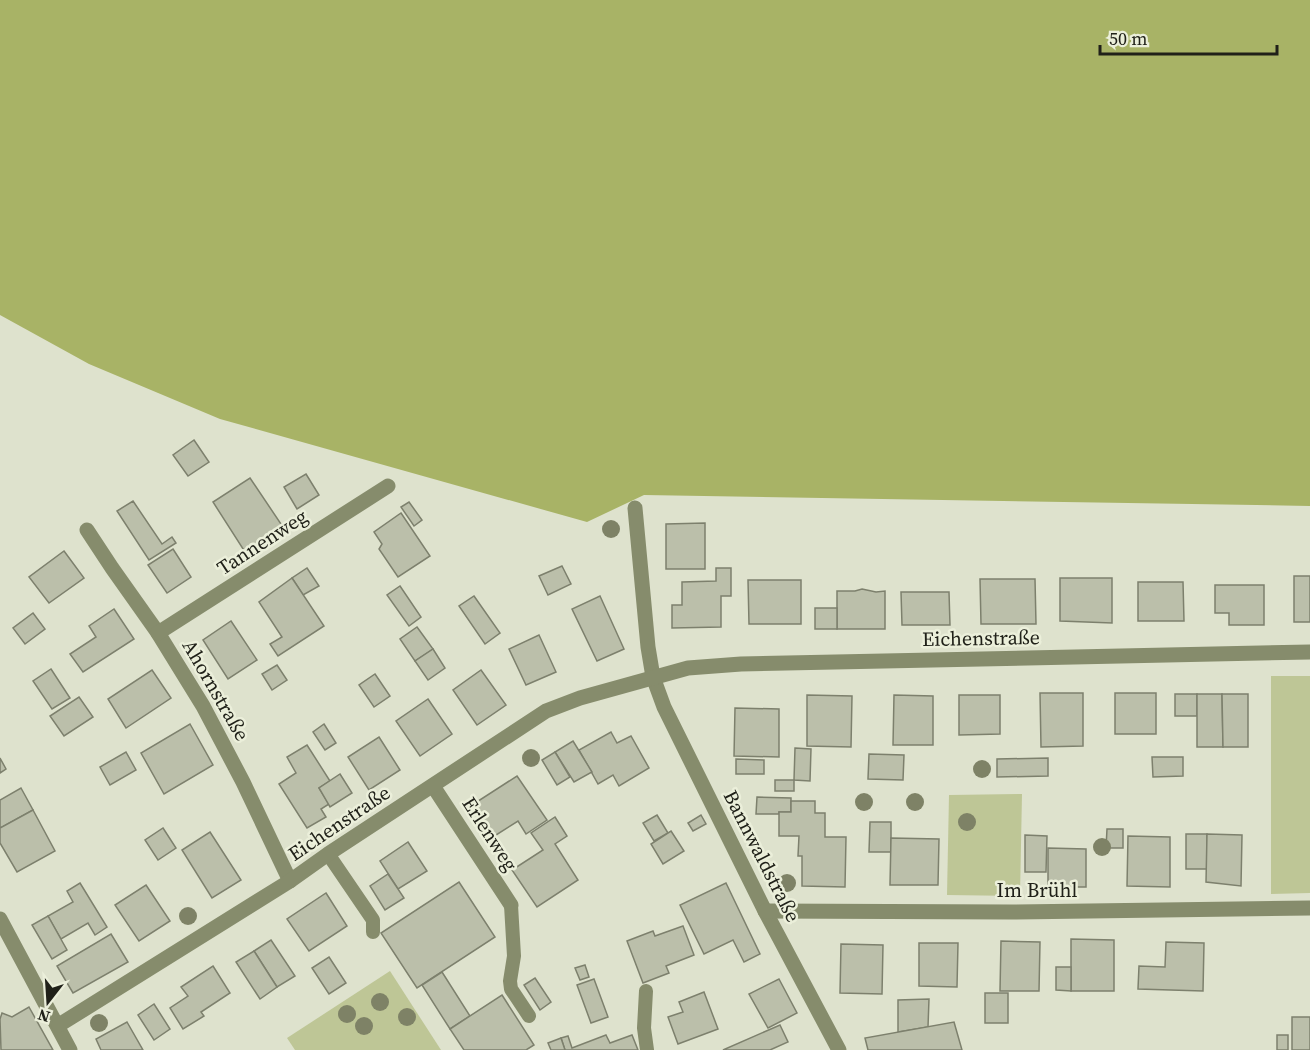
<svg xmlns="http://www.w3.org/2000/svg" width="1310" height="1050" font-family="'Source Serif 4',serif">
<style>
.green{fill:#bec696}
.forest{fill:#a8b366}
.building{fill:#bbbfaa;stroke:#7d806d;stroke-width:1.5}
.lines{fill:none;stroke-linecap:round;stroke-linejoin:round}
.service{stroke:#868c6c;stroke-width:14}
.minor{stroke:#868c6c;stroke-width:15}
.tree{fill:#7e8266}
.labels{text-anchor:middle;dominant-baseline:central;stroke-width:5;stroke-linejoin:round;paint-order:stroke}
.street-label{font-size:20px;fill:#202119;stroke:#ebefda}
</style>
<rect width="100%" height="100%" fill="#dee2cd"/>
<g class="green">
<path d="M1271,676H1310V893L1271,894Z"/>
<path d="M1022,794L1020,896L947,895L949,795Z"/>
<path d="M390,971L441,1050H295L287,1038Z"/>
</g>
<path class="forest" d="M0,0H1310V506L644,495L587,522L220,419L89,364L0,315Z"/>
<g class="building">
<path d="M194,440L209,462L188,476L173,455Z"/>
<path d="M306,474L319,495L297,509L284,487Z"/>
<path d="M250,478L283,527L245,552L213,502Z"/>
<path d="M133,501L162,544L172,537L176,543L149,560L117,511Z"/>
<path d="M409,502L422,520L414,526L401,507Z"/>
<path d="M401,513L430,556L398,577L379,549L382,544L374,532Z"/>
<path d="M705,523V569H666V524Z"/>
<path d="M173,549L191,577L167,593L148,565Z"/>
<path d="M64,551L84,578L49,603L29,577Z"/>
<path d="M562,566L571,584L548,595L539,576Z"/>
<path d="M307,568L319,586L303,595L292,578Z"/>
<path d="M716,568H731V596H721V627L672,628V605H682V582L716,581Z"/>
<rect x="1294" y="576" width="16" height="46"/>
<path d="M292,578L324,626L278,656L270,644L282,637L259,602Z"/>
<path d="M1060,578H1112V623L1060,621Z"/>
<path d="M980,579H1035L1036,624H981Z"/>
<path d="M748,580H801V624H749Z"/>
<path d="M1138,582H1183L1184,621H1138Z"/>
<path d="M1215,585H1264V625H1229V613H1215Z"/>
<path d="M400,586L421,617L409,626L387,595Z"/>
<path d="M862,589L876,592L885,591V629H837V591H855Z"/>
<path d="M901,592H949L950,625H902Z"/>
<path d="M474,596L500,633L485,644L459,606Z"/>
<path d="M600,596L624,649L597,661L572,609Z"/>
<rect x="815" y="608" width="22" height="21"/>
<path d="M114,609L134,639L83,672L70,654L96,637L89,626Z"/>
<path d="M33,613L45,629L25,644L13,628Z"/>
<path d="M231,621L257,660L228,679L203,640Z"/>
<path d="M417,627L433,649L415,661L400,639Z"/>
<path d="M539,635L556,672L526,685L509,649Z"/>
<path d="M433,649L445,668L428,680L415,661Z"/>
<path d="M277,665L287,680L272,690L262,674Z"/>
<path d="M51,669L70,698L52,709L33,681Z"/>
<path d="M152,670L171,698L126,728L108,699Z"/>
<path d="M481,670L506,705L477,725L453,690Z"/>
<path d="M375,674L390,696L374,707L359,685Z"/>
<path d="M1040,693H1083V746L1041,747Z"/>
<rect x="1115" y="693" width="41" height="41"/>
<rect x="1175" y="694" width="22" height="22"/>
<path d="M1197,694H1222L1223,747H1197Z"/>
<path d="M1222,694H1248V747H1223Z"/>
<path d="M807,695L852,696L851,747L807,746Z"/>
<path d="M894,695L933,696V745H893Z"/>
<path d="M959,695H1000V734L959,735Z"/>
<path d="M79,697L93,717L64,736L50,716Z"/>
<path d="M428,699L452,734L420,756L396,721Z"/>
<path d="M735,708L779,709V757L734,756Z"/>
<path d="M190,724L213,765L164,794L141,753Z"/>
<path d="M324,724L336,743L325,750L313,732Z"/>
<path d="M611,732L617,743L631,736L649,768L619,786L613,775L598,784L579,750Z"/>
<path d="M379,737L400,770L369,790L348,757Z"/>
<path d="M573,741L592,772L574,782L555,752Z"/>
<path d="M307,745L330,781L319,788L329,804L321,809L326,817L307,828L279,784L296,773L287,757Z"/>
<path d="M795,748L811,749L810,781L794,780Z"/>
<path d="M126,752L136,770L110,785L100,767Z"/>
<path d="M555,752L570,777L557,785L542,760Z"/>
<path d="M869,754L904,755L903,780L868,779Z"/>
<path d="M1152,757H1183V776L1153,777Z"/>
<path d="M0,758L6,769L0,773Z"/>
<path d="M1048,758V776L997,777V759Z"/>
<path d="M736,759L764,760V774H736Z"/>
<path d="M340,774L352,793L330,807L319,788Z"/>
<path d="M517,776L547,820L526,834L518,821L493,837L472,805Z"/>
<rect x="775" y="780" width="19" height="11"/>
<path d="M21,788L33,810L0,828V800Z"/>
<path d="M757,797L791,798V812H779V814H756Z"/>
<path d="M791,801H815V813H825V837H846L845,887L802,886V856H798L799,836H779V812H791Z"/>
<path d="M33,810L55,851L17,872L0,843V828Z"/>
<path d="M657,815L668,833L654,841L643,823Z"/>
<path d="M701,815L706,824L693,831L688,823Z"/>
<path d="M555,817L567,836L555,844L578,880L537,907L512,870L543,850L531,833Z"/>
<path d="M870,822H891V852H869Z"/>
<path d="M163,828L176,848L158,860L145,840Z"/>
<path d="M1107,829H1123V848H1106Z"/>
<path d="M671,831L684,851L663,864L651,844Z"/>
<path d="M210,832L241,880L212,898L182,850Z"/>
<rect x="1186" y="834" width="21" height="35"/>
<path d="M1207,834L1242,835L1241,886L1206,882Z"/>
<path d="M1025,835L1047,836L1046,872H1025Z"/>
<path d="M1128,836L1170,837V887L1127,886Z"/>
<path d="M891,838L939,839L938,885H890Z"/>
<path d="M408,842L427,871L398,889L380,861Z"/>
<path d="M1048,848L1086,849V887H1048Z"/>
<path d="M388,874L404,898L385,910L370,886Z"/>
<path d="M459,882L495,937L417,988L381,933Z"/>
<path d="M80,883L107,927L95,935L88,923L61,939L48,916L73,902L67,891Z"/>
<path d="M726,883L760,954L744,962L733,940L704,954L680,905Z"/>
<path d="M146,885L170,921L139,941L115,905Z"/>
<path d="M326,893L347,926L309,951L287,919Z"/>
<path d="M48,916L67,950L52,959L32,925Z"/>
<path d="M683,926L694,955L666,966L669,973L643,983L627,941L653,931L655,936Z"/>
<path d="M111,934L128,962L73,993L57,966Z"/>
<path d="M1071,939L1114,940V991H1071Z"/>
<path d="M271,940L295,976L277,987L254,951Z"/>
<path d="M1001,941L1040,942L1039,991H1000Z"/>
<path d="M1166,942L1204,943L1203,991L1138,989L1139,966L1165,967Z"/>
<path d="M919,943H958L957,987L919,986Z"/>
<path d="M841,944L883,945L882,994L840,993Z"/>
<path d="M254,951L277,987L260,999L236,962Z"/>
<path d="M329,957L346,983L329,994L312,968Z"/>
<path d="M585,965L589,977L580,980L575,968Z"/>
<path d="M213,966L230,993L201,1012L204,1016L183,1029L170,1008L188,996L181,987Z"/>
<path d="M1056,967H1071V991L1056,990Z"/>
<path d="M442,972L470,1016L450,1029L422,985Z"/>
<path d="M535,978L551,1002L540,1010L524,985Z"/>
<path d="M594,979L608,1017L591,1023L577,985Z"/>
<path d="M779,979L797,1013L768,1028L749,994Z"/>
<path d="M704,992L718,1029L678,1044L668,1017L683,1012L679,1002Z"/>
<rect x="985" y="993" width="23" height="30"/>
<path d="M502,995L534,1045L526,1050H464L450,1029Z"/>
<path d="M929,999L928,1027L898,1032V1000Z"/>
<path d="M154,1004L170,1029L154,1040L138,1015Z"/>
<path d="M29,1007L53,1050H1L0,1019L2,1013L12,1017Z"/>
<rect x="1292" y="1017" width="18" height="33"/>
<path d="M127,1022L143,1050H101L96,1039Z"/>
<path d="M954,1022L962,1050H868L865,1038Z"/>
<path d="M780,1025L788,1042L770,1050H723Z"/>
<path d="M606,1035L610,1043L632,1035L638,1050H565L561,1038L568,1036L572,1048Z"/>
<rect x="1277" y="1035" width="11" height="15"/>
<path d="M561,1038L565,1050H551L548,1043Z"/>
</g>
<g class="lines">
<g class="service">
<path d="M328,854L373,920V932"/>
<path d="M511,905L514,956L510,981L511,989L529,1016"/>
<path d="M646,991L644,1028L647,1050"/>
</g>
<g class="minor">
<path d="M635,508L648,647L653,677L664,707L765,911L839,1050"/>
<path d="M87,530L112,568L158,633L203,706L243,782L290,881"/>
<path d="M158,633L388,486"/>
<path d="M433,786L511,905"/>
<path d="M765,911L1012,912L1310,908"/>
<path d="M0,919L70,1050"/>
<path d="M59,1025L290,881L328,854L546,711L580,698L688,668L741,664L1310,652"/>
</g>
</g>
<g class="tree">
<circle cx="611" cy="529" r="9"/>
<circle cx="531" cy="758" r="9"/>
<circle cx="982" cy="769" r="9"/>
<circle cx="864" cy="802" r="9"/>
<circle cx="915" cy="802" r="9"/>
<circle cx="967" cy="822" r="9"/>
<circle cx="1102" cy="847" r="9"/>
<circle cx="787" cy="883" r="9"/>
<circle cx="188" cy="916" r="9"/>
<circle cx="380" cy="1002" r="9"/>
<circle cx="347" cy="1014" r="9"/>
<circle cx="407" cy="1017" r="9"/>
<circle cx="99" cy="1023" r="9"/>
<circle cx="364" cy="1026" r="9"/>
</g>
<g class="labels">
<g class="street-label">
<text transform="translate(262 542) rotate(-33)">Tannenweg</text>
<text transform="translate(981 638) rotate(-1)">Eichenstraße</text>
<text transform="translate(216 690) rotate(60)">Ahornstraße</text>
<text transform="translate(339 823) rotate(-34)">Eichenstraße</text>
<text transform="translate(490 834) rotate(57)">Erlenweg</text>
<text transform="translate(762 856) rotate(63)">Bannwaldstraße</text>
<text x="1037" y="890">Im Brühl</text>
</g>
</g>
<g transform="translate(48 1002) rotate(197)" stroke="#ebefda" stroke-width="4.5" paint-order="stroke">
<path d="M0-4.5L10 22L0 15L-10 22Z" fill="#202119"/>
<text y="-9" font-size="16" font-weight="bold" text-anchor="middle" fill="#202119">N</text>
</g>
<path d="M1100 45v9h177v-9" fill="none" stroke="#202119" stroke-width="3"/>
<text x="1109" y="45" font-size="18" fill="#202119" stroke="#ebefda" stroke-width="4.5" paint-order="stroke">50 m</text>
</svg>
